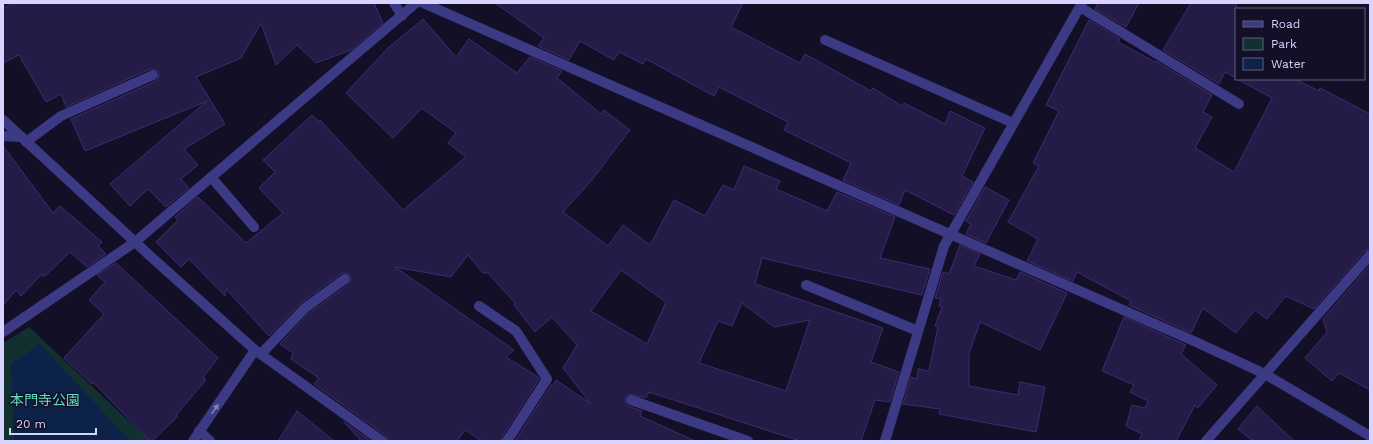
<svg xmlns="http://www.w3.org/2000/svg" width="1373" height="444" font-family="'Work Sans','Noto Sans JP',sans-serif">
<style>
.green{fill:#12302f}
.water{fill:#0c2248}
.building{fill:#241b47;stroke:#3b2d73;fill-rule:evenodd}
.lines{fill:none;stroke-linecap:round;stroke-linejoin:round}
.minor{stroke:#3d3a85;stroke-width:10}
.oneway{fill:#837fbc}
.labels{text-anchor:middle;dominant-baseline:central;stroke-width:3;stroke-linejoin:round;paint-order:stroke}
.park-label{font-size:14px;fill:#5fe0c0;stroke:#130f26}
</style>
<rect width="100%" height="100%" fill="#130f26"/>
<path class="green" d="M29,327L150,441H3V343Z"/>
<path class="water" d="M40,344L130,441H14L11,364Z"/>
<g class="building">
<path d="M14,3H374L383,23L351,50L316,63L297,45L276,65L261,23L241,58L196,77L225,124L184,149L198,165L181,179L189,188L166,207L148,189L130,206L110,184L207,101L85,151L71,119L156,81L159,76V72L154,69H150L66,107L61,94L46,102L19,55L3,63V8Z"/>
<path d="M495,3H743L731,27L800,63L805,54L871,91L873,88L902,106L904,103L945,124L950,111L985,128L962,176L973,182L954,215L905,190L899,205L843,180L851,163L784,130L788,122L719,87L714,96L646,59L643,64L619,52L614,60L580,41L569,60L538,46L544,38Z"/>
<path d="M1098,3H1139L1126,27L1095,9Z"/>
<path d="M1191,3H1236V78L1225,72L1219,84L1163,50Z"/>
<path d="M423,19L456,57L469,39L517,73L530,57L562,71L557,78L601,114L604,110L630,130L591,181L563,212L608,246L623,225L650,245L674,200L705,216L723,185L734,190L744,166L780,181L776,189L827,211L837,192L895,217L880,258L930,269L922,295L762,258L755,284L883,328L871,362L899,372L890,402L875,400L861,441H800L649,392L646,398L629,394L625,398V402L628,406L642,411L640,416L695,441H515L551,385L553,386L556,380L591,404L563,368L577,345L552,317L535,332L514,305L515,303L488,273H483L468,255L451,277L395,267L514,350L506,357L538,377L539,379L502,437L501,441H482L465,430L457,441H388L386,436L314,384L319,378L291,359L293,353L280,344L309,313L349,284L351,279L350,275L345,273L341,274L301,303L269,336L226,289L225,296L189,259L181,267L156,242L178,220L175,217L198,197L246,243L283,213L259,188L275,172L263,160L312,115L319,122L320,120L403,210L466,157L448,143L456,133L422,108L393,138L346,93L388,48ZM621,270L666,302L647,344L591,311ZM742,303L774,327L810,320L786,391L699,363L718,321L732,326Z"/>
<path d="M1089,20L1120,39L1118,42L1155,62L1156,61L1212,95L1203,112L1212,117L1195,148L1234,172L1272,98L1237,79H1295L1319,91L1320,88L1370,114V249L1365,251L1314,309L1286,296L1267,319L1255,310L1236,333L1203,308L1191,333L1129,305L1131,301L1077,272L1073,281L1027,261L1038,239L1008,222L1039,166L1033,163L1059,111L1046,105Z"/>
<path d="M3,146L53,213L60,206L102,242L98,246L106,254L87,267L70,252L44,277L42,274L21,296L16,290L3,306Z"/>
<path d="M985,187L1009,200L986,243L966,234L971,224L966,221Z"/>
<path d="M960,245L980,254L974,266L1016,280L1020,272L1067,293L1040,350L980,322L969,354V386L1018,395L1020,382L1045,387L1036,432L939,414L940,409L903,404L911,377L917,379L918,369L929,371L938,326H935L942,307L939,306L941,299L935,298L943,272L949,274Z"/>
<path d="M116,263L218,358L204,376L205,381L176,415L178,416L152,441H150L93,382L92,384L64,358L104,314L89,300L105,282L97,275Z"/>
<path d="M1370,265V390L1339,373L1332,381L1305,358L1327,332L1323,319Z"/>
<path d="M1124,317L1186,345L1181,354L1217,385L1198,408L1195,405L1176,441H1139L1142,434L1126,426L1132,405L1145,408L1148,401L1130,392L1134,385L1102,371Z"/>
<path d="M1257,406L1294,441H1253L1238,429Z"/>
<path d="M297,411L334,441H278Z"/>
<path d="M344,422L371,441H361Z"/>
</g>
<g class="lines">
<g class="minor">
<path d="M394,3L402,16"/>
<path d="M423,3L1196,342L1265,374L1370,436"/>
<path d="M1080,7L1239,104"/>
<path d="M825,40L1013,123"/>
<path d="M3,120L148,254L255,350L382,441"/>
<path d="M3,136L22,137"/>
<path d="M26,142L61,116L153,75"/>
<path d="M211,177L254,227"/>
<path d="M806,285L918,331"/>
<path d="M479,306L516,331L547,379L507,441"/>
<path d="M3,332L135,242L416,3"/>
<path d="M261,354L305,308L345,279"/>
<path d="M631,400L748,441"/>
<path d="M199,431L210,441"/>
<path d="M193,441L255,350"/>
<path d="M885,441L944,246L1082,3"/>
<path d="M1206,441L1370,255"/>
</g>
</g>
<defs><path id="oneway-solid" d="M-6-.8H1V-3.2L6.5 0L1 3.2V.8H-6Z"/></defs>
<use class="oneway" href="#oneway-solid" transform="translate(215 409) rotate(-55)"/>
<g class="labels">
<g class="park-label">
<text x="45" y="400">本門寺公園</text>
</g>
</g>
<rect width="1373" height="444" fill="none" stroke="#d9d4ff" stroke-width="8"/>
<rect x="1235" y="8" width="130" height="72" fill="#130f26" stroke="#625e7d"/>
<rect x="1243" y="21" width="20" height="6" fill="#3d3a85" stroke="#625e7d"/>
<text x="1271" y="28" font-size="12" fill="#d9d4ff">Road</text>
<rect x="1243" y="38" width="20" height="12" fill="#12302f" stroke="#625e7d"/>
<text x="1271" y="48" font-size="12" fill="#d9d4ff">Park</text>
<rect x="1243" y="58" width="20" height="12" fill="#0c2248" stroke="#625e7d"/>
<text x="1271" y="68" font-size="12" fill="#d9d4ff">Water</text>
<path d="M10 428v6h86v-6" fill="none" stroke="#d9d4ff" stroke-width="2"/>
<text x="16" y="428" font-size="12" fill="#d9d4ff" stroke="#130f26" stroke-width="3" paint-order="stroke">20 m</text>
</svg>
